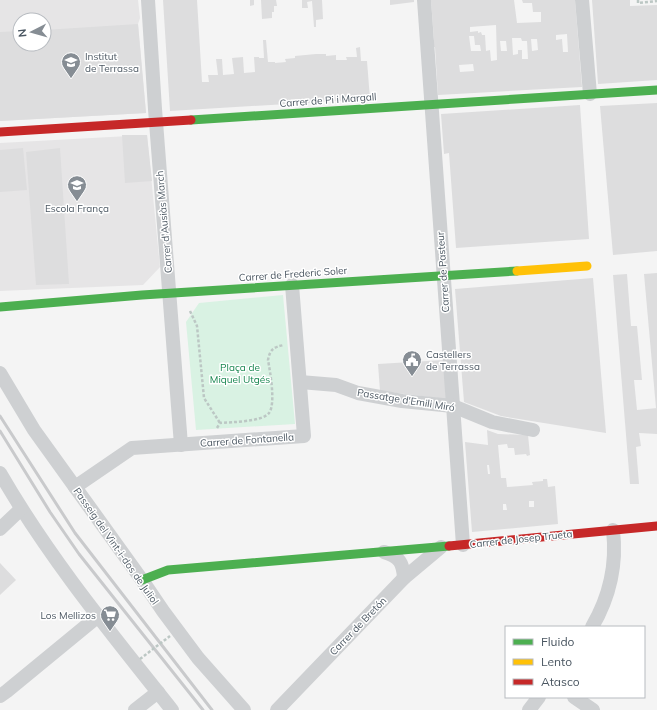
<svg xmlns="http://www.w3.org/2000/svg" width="657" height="710" font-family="Mulish,sans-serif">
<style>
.education{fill:#e6e5e6;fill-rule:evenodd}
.green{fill:#d9f2e3}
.building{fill:#ddddde;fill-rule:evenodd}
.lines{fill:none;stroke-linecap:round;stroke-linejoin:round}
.path{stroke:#bcc7c4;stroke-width:2.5;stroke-dasharray:3 2;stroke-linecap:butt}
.street{stroke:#ced0d2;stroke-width:14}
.fast{stroke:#4caf50;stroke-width:9}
.slow{stroke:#ffc107;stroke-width:9}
.jam{stroke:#c62828;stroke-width:9}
.rail{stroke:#c9cacc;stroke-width:3}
.path-bridge{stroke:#bcc7c4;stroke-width:2.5;stroke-dasharray:3 2;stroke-linecap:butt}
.labels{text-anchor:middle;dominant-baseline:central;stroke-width:3;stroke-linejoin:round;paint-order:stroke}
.poi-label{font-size:10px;fill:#4a5661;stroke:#fff;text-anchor:start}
.street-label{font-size:10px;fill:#4a5661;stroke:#fff}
.park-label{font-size:10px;fill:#17864f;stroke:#fff}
</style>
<rect width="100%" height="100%" fill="#f4f4f4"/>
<g class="education">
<path d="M0,0H138L140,18L138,24L146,113L0,121ZM20,20H44V44H20Z"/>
<path d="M147,135L160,267L143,285L0,291V143Z"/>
</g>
<path class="green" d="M283,295L295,424L196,430L186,322L199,303Z"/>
<g class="building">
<path d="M163,0H197L202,82H209L208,75H218L216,59H222L223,75L234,74L232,58L243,57L244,73L255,72L254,57H259V58H264L263,40H266L268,62H275V63L286,62L285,59L295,58V56L316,54H326V56L336,55V60H347L346,57H357L356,48L360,47L361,61H367L370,99L170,111Z"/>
<path d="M250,0H254V5L250,6Z"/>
<path d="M261,0H276L277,6H274V12H272V18L262,19Z"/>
<path d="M302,0H322L323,19L316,20V27H314L312,1L307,2L308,8H302Z"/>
<path d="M390,0H414V2L390,5Z"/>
<path d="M431,0H514L517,23L541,22V12H533L532,3H523L522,0H575L582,87L438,95L435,47H433V40H434ZM496,25L497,60L491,61L490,50L486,51L485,35H482L481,32L478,33V31L470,32V27ZM567,34L568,52H563L562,39L556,40V35ZM469,36H474L475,45H480L481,51H471ZM512,38H521L522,41H527L528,59H522V50H518V54L513,55ZM531,39H537L538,50L532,51ZM500,41H506L507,51H501ZM473,64L474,71L460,72L459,65Z"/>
<path d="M592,0H630V6L657,5V80L598,84Z"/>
<path d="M138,24L146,113L0,121V32L20,31V44H44V30Z"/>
<path d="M657,103V251L613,255L600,106Z"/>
<path d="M580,105L589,239L456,248L449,153L444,154L441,114Z"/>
<path d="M122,135H147L152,181L125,183Z"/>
<path d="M23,148L27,190L0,192V150Z"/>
<path d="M60,148L69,284L36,285L26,152Z"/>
<path d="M657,273V408H656L644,274Z"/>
<path d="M627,274L631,326H637L642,380H634L637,410L657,408V434L639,433L641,446L636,447L639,484H630L613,275Z"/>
<path d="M593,278L606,433L501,416L464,402L455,289Z"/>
<path d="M444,360L446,399L380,391L378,364Z"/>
<path d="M487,430L498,434L528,435L530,455L527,456L526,454L515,455L514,448H508L507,444L498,445L501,478H506L507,487L533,485L532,482L543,481V479H547L548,487L555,486L558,524L472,532L465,442L488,445ZM487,465H489L490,474H488ZM529,501H534V507H529ZM503,504H506L507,510H503Z"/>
<path d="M0,563L16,580L0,595Z"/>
</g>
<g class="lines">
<g class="path">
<path d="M638,0V3L657,1"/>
<path d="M190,311L197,326L204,398L220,423"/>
<path d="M217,428L220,423C231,422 262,422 269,413C276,404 270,371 268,360C270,349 274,347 284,345"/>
</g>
<g class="street">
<path d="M148,0L155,109L181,445"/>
<path d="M424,0L463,545"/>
<path d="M582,0L590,94"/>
<path d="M0,373L34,430L142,580L163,611L198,658L244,710"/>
<path d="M300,382L336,385L358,393L402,401L453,406L492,422L533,430"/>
<path d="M0,473C49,558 111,633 172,710"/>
<path d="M75,487L132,448L304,436L292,285"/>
<path d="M0,529L21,509"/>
<path d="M384,552C400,557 403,563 404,578"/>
<path d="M592,627C609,598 617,564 613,530"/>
<path d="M0,696L7,691L97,617"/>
<path d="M574,697L593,710"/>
<path d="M135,710L158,692"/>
<path d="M277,710L404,578L441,547"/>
<path d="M529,710L539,697"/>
</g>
<g class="fast">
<path d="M191,120L657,90"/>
<path d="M0,307L142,295L517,271"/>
<path d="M142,580L168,570L449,546"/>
</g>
<path class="slow" d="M517,271L587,266"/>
<g class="jam">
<path d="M0,132L191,120"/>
<path d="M449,546L657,526"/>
</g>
<g class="rail">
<path d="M0,416L75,533L212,710"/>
<path d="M0,431L50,512L79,554L203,710"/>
</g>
<path class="path-bridge" d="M140,659L170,636"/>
</g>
<defs>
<symbol id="school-pin" viewBox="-11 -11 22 30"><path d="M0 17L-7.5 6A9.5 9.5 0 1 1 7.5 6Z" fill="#868d94" stroke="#fff"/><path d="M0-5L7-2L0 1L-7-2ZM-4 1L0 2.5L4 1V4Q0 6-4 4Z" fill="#fff"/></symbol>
<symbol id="civic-pin" viewBox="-11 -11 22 30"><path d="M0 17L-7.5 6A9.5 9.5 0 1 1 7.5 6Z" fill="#868d94" stroke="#fff"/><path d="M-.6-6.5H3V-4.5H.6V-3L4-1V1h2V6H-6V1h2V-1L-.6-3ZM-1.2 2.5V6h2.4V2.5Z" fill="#fff"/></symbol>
<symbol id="supermarket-pin" viewBox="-11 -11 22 30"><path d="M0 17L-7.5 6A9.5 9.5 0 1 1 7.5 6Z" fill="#868d94" stroke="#fff"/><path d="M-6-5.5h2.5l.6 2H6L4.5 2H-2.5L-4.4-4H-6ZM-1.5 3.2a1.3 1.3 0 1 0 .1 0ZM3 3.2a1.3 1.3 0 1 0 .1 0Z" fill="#fff"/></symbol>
</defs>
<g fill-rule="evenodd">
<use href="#school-pin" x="60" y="51" width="22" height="30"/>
<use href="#school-pin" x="66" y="174" width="22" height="30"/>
<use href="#civic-pin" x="401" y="349" width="22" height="30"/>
<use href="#supermarket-pin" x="99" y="604" width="22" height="30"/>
</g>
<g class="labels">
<g class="poi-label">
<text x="85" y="56">Institut<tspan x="85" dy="12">de Terrassa</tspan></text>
<text x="77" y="208" text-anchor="middle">Escola França</text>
<text x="426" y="354">Castellers<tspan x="426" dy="12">de Terrassa</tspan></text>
<text x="96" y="615" text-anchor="end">Los Mellizos</text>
</g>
<g class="street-label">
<text transform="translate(328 100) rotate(-4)">Carrer de Pi i Margall</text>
<text transform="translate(164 222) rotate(-95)">Carrer d'Ausiàs March</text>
<text transform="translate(443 272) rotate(-94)">Carrer de Pasteur</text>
<text transform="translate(293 274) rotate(-4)">Carrer de Frederic Soler</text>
<text transform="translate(406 400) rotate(9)">Passatge d'Emili Miró</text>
<text transform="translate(247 440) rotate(-4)">Carrer de Fontanella</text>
<text transform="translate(521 539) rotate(-6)">Carrer de Josep Trueta</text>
<text transform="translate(116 546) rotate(55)">Passeig del Vint-i-dos de Juliol</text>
<text transform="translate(358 626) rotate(-46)">Carrer de Bretón</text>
</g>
<g class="park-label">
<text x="240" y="367">Plaça de<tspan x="240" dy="12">Miquel Utgés</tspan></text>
</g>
</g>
<rect x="505" y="626" width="140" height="72" fill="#ffffff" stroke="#b7bbc0"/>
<rect x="513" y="639" width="20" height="6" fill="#4caf50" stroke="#b7bbc0"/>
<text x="541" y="646" font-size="12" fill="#4a5661">Fluido</text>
<rect x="513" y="659" width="20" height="6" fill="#ffc107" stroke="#b7bbc0"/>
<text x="541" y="666" font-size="12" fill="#4a5661">Lento</text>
<rect x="513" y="679" width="20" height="6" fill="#c62828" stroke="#b7bbc0"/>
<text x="541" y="686" font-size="12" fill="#4a5661">Atasco</text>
<g transform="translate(32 32) rotate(264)"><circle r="19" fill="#ffffff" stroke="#b7bbc0"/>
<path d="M0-3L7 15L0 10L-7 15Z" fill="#868d94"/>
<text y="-6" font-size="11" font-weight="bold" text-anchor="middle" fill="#4a5661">N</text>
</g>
</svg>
